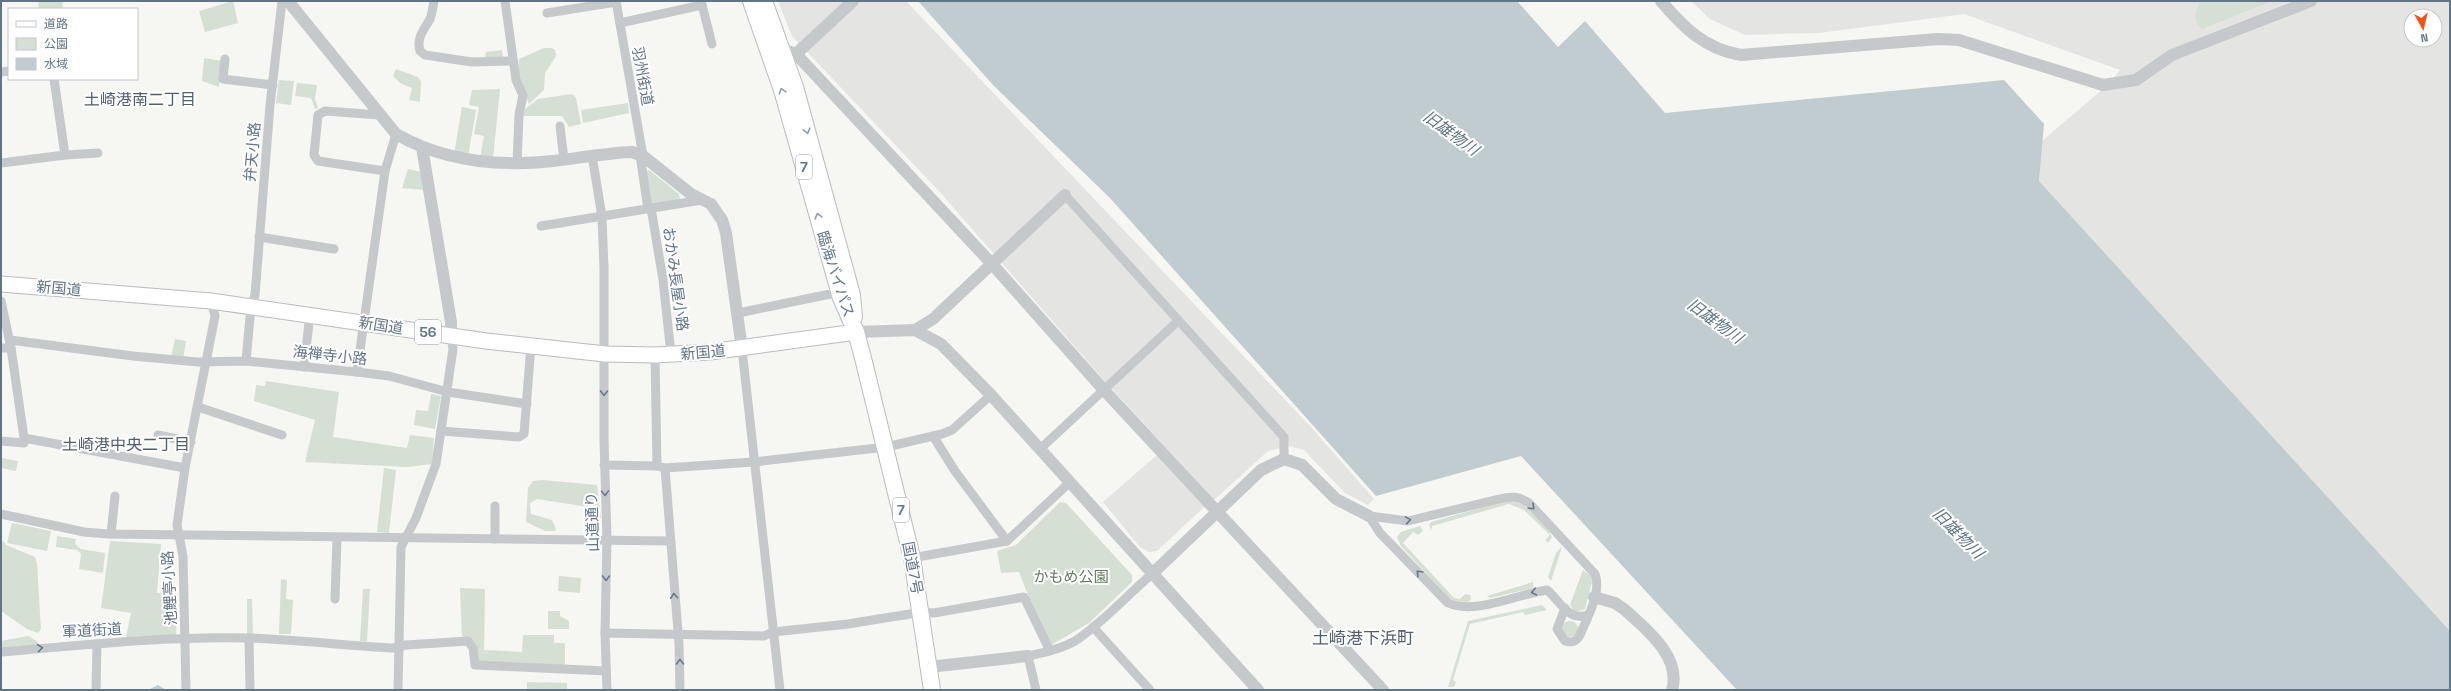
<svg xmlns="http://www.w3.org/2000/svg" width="2451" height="691" font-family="'Space Grotesk','Noto Sans JP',sans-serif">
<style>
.built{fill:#e4e5e3;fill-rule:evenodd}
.green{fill:#d6dfd3}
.water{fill:#c1ccd1}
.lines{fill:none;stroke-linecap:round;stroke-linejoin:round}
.primary-casing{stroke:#b8bcc0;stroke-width:17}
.trunk-casing{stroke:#b9bcbf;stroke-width:18}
.minor{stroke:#c5c9cc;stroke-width:9}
.tertiary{stroke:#c5c9cc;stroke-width:12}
.primary{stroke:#fff;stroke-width:15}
.trunk{stroke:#fff;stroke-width:16}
.oneway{stroke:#919eaa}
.oneway2{stroke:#67798a}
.labels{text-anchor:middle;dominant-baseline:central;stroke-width:4;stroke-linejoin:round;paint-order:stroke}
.shield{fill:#fff;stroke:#919eaa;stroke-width:1}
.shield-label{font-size:14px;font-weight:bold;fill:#627586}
.street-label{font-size:15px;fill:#627586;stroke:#fff}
.park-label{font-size:15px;fill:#62785e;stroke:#fff}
.neighbourhood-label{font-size:16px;fill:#515e6b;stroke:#fff}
.water-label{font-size:16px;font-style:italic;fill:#5e7783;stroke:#fff}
.quarter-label{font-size:17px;fill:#515e6b;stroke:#fff}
</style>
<rect width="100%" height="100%" fill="#f6f6f2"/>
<g class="built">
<path d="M778,1H906L1311,427L1374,499L1368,505L1345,493L1304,450L1289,446L1268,451L1214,500L1103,379L938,190L792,36Z"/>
<path d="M1691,1H2450V631L2039,181L2042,141L2104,88L2120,70L1964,14L1819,33L1745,35L1710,19ZM2411,16H2435V40H2411Z"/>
<path d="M1157,455L1205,506L1157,551L1149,552L1140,547L1103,502Z"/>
</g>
<g class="green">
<path d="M38,1H62L63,9H39Z"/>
<path d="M233,1L238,23L205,32L199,11Z"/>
<path d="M2200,1H2272L2202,29C2192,20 2195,14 2200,1Z"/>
<path d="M544,48H552L555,50L556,56L545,73L544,90L529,104L518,77L519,59Z"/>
<path d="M502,50L503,58H485L486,52Z"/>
<path d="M204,58L222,61L219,87L202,81Z"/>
<path d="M396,69L418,77L421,82L420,102L409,100L412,88L400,83L393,76Z"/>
<path d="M279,80L294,81L291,105L276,103Z"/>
<path d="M297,83L317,85L315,99L318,108L315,109L311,98L295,96Z"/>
<path d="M500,89L493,159L480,158L484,136L474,134L479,107L469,105L472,90Z"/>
<path d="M572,94L576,98L581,124L569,127L562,116H523L525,109L538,99Z"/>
<path d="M628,103L629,113L583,123L581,110Z"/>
<path d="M462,107L476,110L468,157L454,154Z"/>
<path d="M408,169L421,172L423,190L402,188Z"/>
<path d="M649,170L679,194L680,198L676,202L651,206L645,172Z"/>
<path d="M175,339L186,341L183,359L171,357Z"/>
<path d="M266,381L339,392L333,437L407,448L410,435L434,438L432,464L407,467L305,462L315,420L254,401L256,385L265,386Z"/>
<path d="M431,394L441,396L435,429L414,425L416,410L428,411Z"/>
<path d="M1,458L18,461L16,471L1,468Z"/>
<path d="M384,468L396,470L389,533L377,532Z"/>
<path d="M542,480L597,485L601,518H595L591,508L588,507L537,499L530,503L531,514L552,520L556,529L555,531H545L526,522L528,488L533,481Z"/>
<path d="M1509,500L1524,505L1548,529L1552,537L1548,543L1545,540L1550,535L1524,510L1509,504L1432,526L1431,531L1429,525L1431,522Z"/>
<path d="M1060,502L1066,503L1132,575V582L1089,623L1051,645L1035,613L1019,572L1001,573L997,551L1016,545Z"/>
<path d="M12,523L51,531L47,551L7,543Z"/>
<path d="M1420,526L1423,531L1418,535L1413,532L1403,543L1454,598L1460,599L1465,594L1470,595L1471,599L1468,602L1455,601L1449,598L1401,546L1397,537L1401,532Z"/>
<path d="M57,536L76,539L75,544L81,549L105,553L103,573L79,569L81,554L77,550L56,547Z"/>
<path d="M1,539L6,545L35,557L37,564L41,629L38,633L27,629L1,611Z"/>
<path d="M110,541L161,544L157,593L178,594L176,635L126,637L131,613L101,608Z"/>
<path d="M1562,546V547L1551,581L1548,577L1556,553Z"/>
<path d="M1583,570L1591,576L1592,582L1585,609L1575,612L1570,605Z"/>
<path d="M559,576L581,578L580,593L558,591Z"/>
<path d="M281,579L287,580L286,599L293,600L291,634H279Z"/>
<path d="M1533,582V588L1490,598L1487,596Z"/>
<path d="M460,588L485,589L484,650L522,652L523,635H554V643H565V664L563,667L478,661L469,639L462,636Z"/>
<path d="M363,589H370L367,641H360Z"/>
<path d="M247,599H252L253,635H247Z"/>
<path d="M1542,605L1547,610L1525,615L1523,612L1470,624L1453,680L1456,682L1454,687H1448L1468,621Z"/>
<path d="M548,611H560V616L569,621V629H548Z"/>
<circle cx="1570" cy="629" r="8"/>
<path d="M28,636L38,642V644L1,650V641Z"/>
<path d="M527,682L567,683V690H527Z"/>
</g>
<g class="water">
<path d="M918,1H1517L1558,47L1585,21L1665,113L2004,80L2044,124L2039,181L2450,631V690H1737L1521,456L1376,496L1110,198L993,85Z"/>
<path d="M158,685L166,690H148Z"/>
</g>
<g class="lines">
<defs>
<path id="primary" d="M1,284L211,301L486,341L605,354L655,355L710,352L856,332"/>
<g id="trunk">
<path d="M751,1L782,90L841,298L856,332L864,362L912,558L932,690"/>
<path d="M764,1L795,87L852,295L854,317"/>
</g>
</defs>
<use href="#primary" class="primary-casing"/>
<use href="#trunk" class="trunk-casing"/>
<g class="minor">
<path d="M434,1C433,7 432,14 430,19C424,30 416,38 420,51L425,55L472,62L513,61"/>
<path d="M505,1L516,80L523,95L519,115L517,164"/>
<path d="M616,1L643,156"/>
<path d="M701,1L712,44"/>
<path d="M547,13L616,2"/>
<path d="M620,23L702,5"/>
<path d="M225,59L223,79L273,85"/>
<path d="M1,72L9,71"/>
<path d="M380,115L325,111L318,115L314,155L318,161L385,171"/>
<path d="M560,126L564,160"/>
<path d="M65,155L98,153"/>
<path d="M592,155L602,217L604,268V440L607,539L605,633L607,690"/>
<path d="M640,155L648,209"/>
<path d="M1,163L65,155L54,79"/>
<path d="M1065,195L1284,437V459"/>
<path d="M651,208L663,280L671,354"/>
<path d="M541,226L702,200"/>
<path d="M259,237L334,249"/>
<path d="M1,301L11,348L24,438V443L1,441"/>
<path d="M738,313L840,292"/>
<path d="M10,340L133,356L198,362L246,361L357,372L389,376L448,392L527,404"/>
<path d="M1,348H11"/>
<path d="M742,349L780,690"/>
<path d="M655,355L657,466"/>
<path d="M246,361L251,306L255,295L270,105L282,1"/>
<path d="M304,367L310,314"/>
<path d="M357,372L385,171L396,134"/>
<path d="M198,407L282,435"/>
<path d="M441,431L519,437L524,434L531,345"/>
<path d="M158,435L191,442"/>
<path d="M933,436L955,471L1007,541"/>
<path d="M24,438L185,468"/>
<path d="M1040,449L1178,321"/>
<path d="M604,465L657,466L665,468L754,462L886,447L942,434L952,430L991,395"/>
<path d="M665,468L679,644L680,690"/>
<path d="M1,514L84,532L108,534L670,541"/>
<path d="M1369,516L1408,521L1499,499C1512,496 1518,496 1529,503L1595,574C1602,592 1587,618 1580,635C1576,642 1572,643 1565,641L1557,629L1565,608"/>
<path d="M1369,516L1380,533L1448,603C1475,615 1518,594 1547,590C1560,601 1569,622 1588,615"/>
<path d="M111,534L115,496"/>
<path d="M495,539V506"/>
<path d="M912,558L1007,541L1069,483"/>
<path d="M335,599L337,538"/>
<path d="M1093,627L1150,690"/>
<path d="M605,633L764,636L773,632L848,624L922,612L934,613L1024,597L1050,651"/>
<path d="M249,638L250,690"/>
<path d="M1,652C83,645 166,636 248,638C297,639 345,646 393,648L406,645L468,641L473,648L475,665L606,671"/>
<path d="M96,690L97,644"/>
<path d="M186,690L183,556L177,525L185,468L215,316L211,301"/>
<path d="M398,690L401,547L416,518L436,464L453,349L451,336"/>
<path d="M1036,690L1028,656C1043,653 1061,649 1075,641C1103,623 1126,596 1152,574"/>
</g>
<g class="tertiary">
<path d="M288,1L396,134C445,162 498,167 553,161C580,158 606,153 632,152L643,156L691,194L711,204L722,220L726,233L742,349"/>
<path d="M1661,1C1684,28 1705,49 1741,55L1938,39L1959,40L2103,85L2136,80L2172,55L2311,1"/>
<path d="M775,47L796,54L992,264L1103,389L1383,690"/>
<path d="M796,54L853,1"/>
<path d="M422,147L451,322V336"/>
<path d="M915,330L933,319L1065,195"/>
<path d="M856,332L915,330L941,344L991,395L1258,690"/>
<path d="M1152,574L1261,470L1284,459L1302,465L1336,499L1369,516"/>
<path d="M1594,597L1615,603L1624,609C1646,629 1682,657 1672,690"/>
<path d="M929,667L1028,656"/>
</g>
<use href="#primary" class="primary"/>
<use href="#trunk" class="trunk"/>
</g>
<defs><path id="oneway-chevron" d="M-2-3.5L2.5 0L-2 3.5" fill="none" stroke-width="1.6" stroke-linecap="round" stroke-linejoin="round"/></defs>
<g class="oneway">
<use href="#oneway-chevron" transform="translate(782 91) rotate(-107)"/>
<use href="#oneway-chevron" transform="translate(807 131) rotate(75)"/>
<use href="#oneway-chevron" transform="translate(818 216) rotate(-106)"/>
</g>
<g class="oneway2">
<use href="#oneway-chevron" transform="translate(604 393) rotate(91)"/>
<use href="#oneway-chevron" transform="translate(605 493) rotate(88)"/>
<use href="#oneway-chevron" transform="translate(1532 507) rotate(44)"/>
<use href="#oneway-chevron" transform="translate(1408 520) rotate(-9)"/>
<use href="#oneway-chevron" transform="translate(1419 573) rotate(-135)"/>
<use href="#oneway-chevron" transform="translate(606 578) rotate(91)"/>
<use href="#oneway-chevron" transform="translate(1534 592) rotate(168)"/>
<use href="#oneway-chevron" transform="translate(674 596) rotate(-94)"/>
<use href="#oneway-chevron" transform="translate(40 648) rotate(-8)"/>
<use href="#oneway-chevron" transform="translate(680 662) rotate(-91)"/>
</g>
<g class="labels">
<g class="shield">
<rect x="796" y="155" width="16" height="24" rx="3"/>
<rect x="415" y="320" width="26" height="24" rx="3"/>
<rect x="893" y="498" width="16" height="24" rx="3"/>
</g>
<g class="shield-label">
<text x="804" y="167">7</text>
<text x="428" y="332">56</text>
<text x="901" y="510">7</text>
</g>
<g class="street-label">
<text transform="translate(643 76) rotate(80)">羽州街道</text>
<text transform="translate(252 152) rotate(-85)">弁天小路</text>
<text transform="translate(836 274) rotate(72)">臨海バイパス</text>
<text transform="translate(676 279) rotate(82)">おかみ長屋小路</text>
<text transform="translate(59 288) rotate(5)">新国道</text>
<text transform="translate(381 325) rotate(9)">新国道</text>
<text transform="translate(703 352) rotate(-5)">新国道</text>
<text transform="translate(330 355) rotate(6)">海禅寺小路</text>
<text transform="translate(592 522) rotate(-92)">山道通り</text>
<text transform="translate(913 568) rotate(79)">国道7号</text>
<text transform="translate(169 588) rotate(-93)">池鯉亭小路</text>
<text transform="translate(92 630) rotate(-3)">軍道街道</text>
</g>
<g class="park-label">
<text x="1071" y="576">かもめ公園</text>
</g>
<g class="neighbourhood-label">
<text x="140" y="99">土崎港南二丁目</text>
<text x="126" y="444">土崎港中央二丁目</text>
</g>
<g class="water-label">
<text transform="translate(1451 133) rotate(36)">旧雄物川</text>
<text transform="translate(1715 321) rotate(36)">旧雄物川</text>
<text transform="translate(1958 533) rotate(45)">旧雄物川</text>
</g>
<g class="quarter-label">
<text x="1363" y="638">土崎港下浜町</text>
</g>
</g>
<rect width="2451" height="691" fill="none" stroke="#627586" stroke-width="4"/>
<rect x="8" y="8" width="130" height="72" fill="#ffffff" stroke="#c0c8cf"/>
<rect x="16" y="21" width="20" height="6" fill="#ffffff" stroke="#c0c8cf"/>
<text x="44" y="28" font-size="12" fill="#627586">道路</text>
<rect x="16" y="38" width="20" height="12" fill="#d6dfd3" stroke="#c0c8cf"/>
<text x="44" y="48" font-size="12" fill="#627586">公園</text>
<rect x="16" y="58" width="20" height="12" fill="#c1ccd1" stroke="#c0c8cf"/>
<text x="44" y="68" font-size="12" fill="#627586">水域</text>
<g transform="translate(2423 28) rotate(172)"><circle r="19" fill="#ffffff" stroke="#c0c8cf"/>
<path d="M0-3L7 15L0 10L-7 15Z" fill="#f45014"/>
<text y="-6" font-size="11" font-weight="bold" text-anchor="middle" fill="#627586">N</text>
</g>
</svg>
